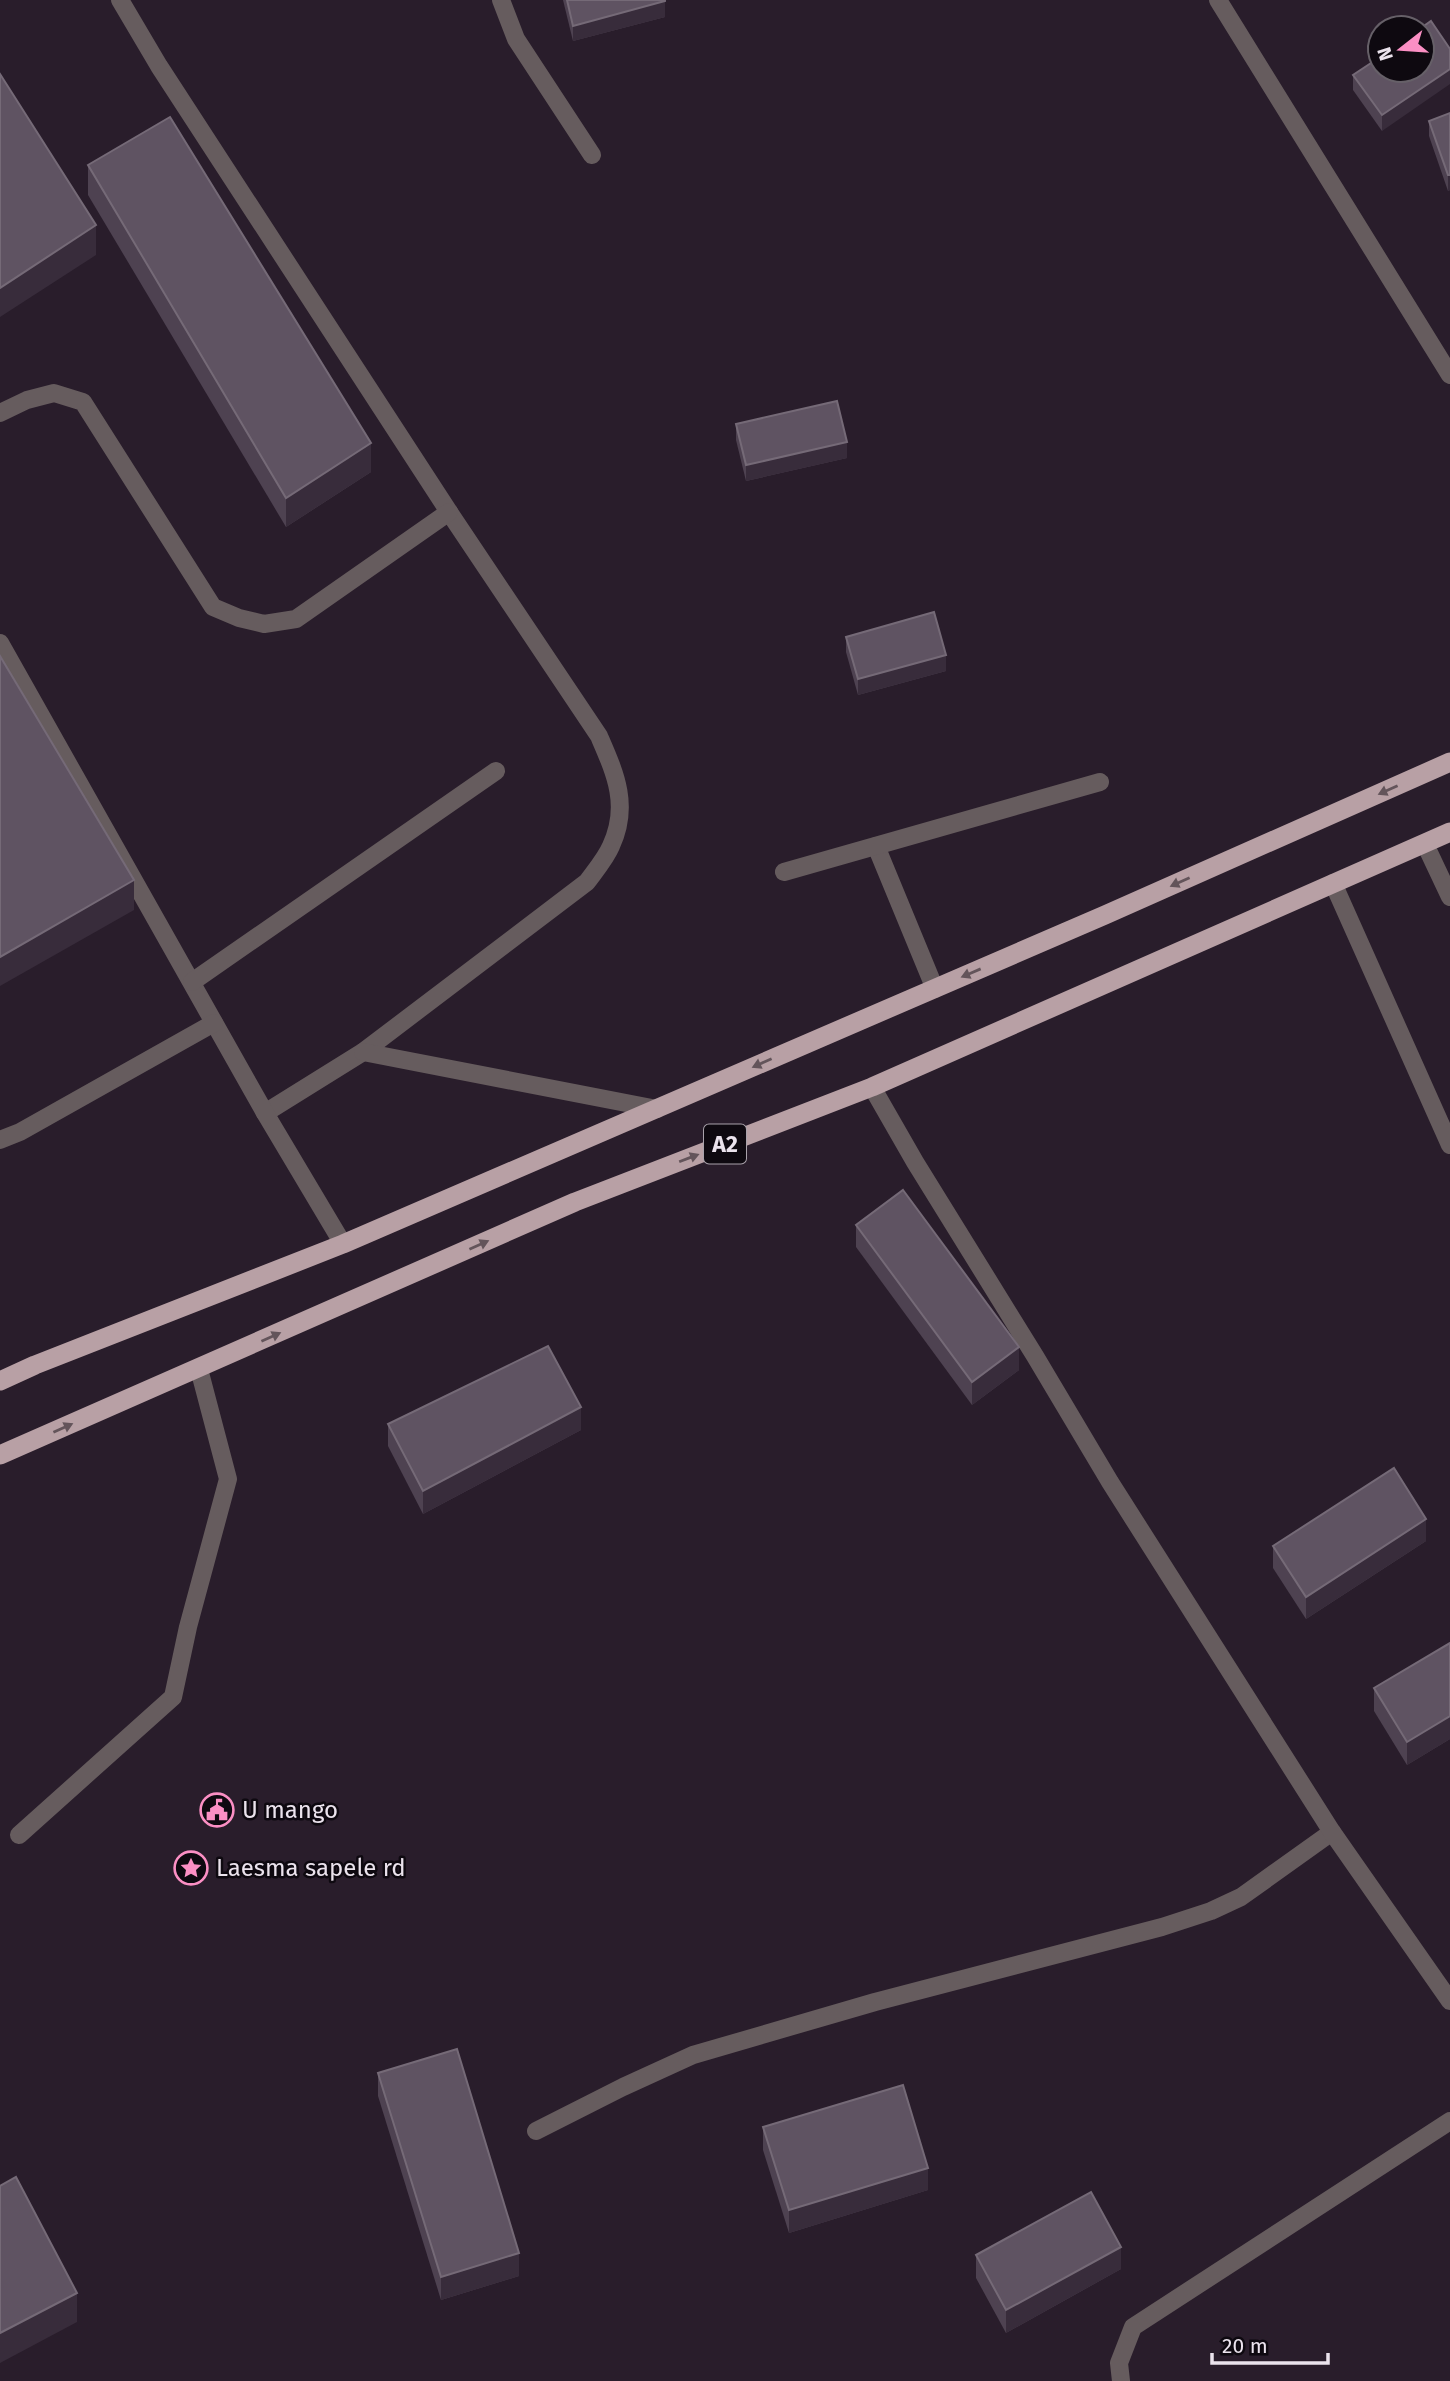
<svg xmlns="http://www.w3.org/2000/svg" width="1450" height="2381" font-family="'Fira Sans',sans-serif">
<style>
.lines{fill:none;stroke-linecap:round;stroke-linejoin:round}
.service{stroke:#665c5e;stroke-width:18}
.minor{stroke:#665c5e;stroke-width:18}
.trunk{stroke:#b8a0a5;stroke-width:19}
.wall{fill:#4e4251}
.shaded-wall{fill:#382c3b}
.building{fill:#5f5362;stroke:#756a77;stroke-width:2}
.oneway{fill:#63545a}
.labels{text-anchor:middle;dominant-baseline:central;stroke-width:5;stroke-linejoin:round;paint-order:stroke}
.shield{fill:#0e0910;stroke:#a9a2ab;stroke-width:2}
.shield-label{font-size:23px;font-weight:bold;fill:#ebe3ed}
.poi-label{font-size:24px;fill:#ebe3ed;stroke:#0e0910;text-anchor:start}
</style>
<rect width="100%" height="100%" fill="#291d2b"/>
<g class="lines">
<g class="service">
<path d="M120,0L159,66L449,512L599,736C615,773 630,805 611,846C606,858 595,871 587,882L363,1052L265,1113"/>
<path d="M0,413L27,400L54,393L83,402L213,607L239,618L264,624L296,619L449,512"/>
<path d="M0,643L265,1113L343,1244"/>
<path d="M1425,844L1450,897"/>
<path d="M876,846L935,989"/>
<path d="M784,872L1100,782"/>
<path d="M192,982L496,771"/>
<path d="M363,1052L657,1109"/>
<path d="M0,1140L20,1132L214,1023"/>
<path d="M19,1835L173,1697L188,1627L228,1479L199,1369"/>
<path d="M536,2131L623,2087L693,2055L875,2002L1162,1927L1211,1911L1241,1897L1332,1832"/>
<path d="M1121,2381L1119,2363L1133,2327L1450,2121"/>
</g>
<g class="minor">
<path d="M501,0L516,39L592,155"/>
<path d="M1218,0L1450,375"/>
<path d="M1333,883L1450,1145"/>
<path d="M872,1087L915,1162L1035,1356L1110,1482L1332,1832L1450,2001"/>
</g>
<g class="trunk">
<path d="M0,1381L35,1365L343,1244L1105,915L1450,762"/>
<path d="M0,1455L575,1202L872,1087L1450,832"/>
</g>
</g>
<g class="wall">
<path d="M563,0H665V17L573,41Z"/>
<path d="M1422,70L1382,131L1353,90V75Z"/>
<path d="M1450,113V190L1448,191L1429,136V121Z"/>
<path d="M88,165L371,472L286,527L88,195Z"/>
<path d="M736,424L847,458L746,481L736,440Z"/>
<path d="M846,637L946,671L858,695L846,652Z"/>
<path d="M856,1225L1019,1370L972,1405L856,1247Z"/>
<path d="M388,1424L581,1430L423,1514L388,1446Z"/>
<path d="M1426,1541L1306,1619L1273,1568V1546Z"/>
<path d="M1450,1643V1739L1407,1765L1374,1711V1688Z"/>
<path d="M378,2073L519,2276L441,2300L378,2096Z"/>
<path d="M763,2127L928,2190L789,2233L763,2150Z"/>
<path d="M976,2255L1121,2269L1006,2333L976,2278Z"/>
</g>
<g class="shaded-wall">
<path d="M665,1V17L573,41V26Z"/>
<path d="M1450,69V84L1382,131V115Z"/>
<path d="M1448,175H1450V190L1448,191Z"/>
<path d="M96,225V255L0,317V288Z"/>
<path d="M847,442V458L746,481V465Z"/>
<path d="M371,443V472L286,527V498Z"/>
<path d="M946,655V671L858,695V679Z"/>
<path d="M134,880V910L0,986V957Z"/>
<path d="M1019,1347V1370L972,1405V1382Z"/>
<path d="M581,1407V1430L423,1514V1491Z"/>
<path d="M1426,1519V1541L1306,1619V1597Z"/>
<path d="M1450,1716V1739L1407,1765V1742Z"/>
<path d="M928,2168V2190L789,2233V2210Z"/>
<path d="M1121,2247V2269L1006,2333V2310Z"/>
<path d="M519,2253V2276L441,2300V2277Z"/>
<path d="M77,2293V2322L0,2363V2333Z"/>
</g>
<g class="building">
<path d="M567,0H665V1L573,26Z"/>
<path d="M1431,21L1450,49V69L1382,115L1353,75L1380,57V70H1422L1421,28Z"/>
<path d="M0,74L96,225L0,288Z"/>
<path d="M1450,113V175H1448L1429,121Z"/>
<path d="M170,117L371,443L286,498L88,165Z"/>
<path d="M837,401L847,442L746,465L736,424Z"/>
<path d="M934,612L946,655L858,679L846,637Z"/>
<path d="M0,656L134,880L0,957Z"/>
<path d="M903,1190L1019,1347L972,1382L856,1225Z"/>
<path d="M548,1346L581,1407L423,1491L388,1424Z"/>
<path d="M1394,1468L1426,1519L1306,1597L1273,1546Z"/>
<path d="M1450,1643V1716L1407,1742L1374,1688Z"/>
<path d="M457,2049L519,2253L441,2277L378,2073Z"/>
<path d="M903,2085L928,2168L789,2210L763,2127Z"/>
<path d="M16,2177L77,2293L0,2333V2186Z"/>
<path d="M1091,2192L1121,2247L1006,2310L976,2255Z"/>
</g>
<defs><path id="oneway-solid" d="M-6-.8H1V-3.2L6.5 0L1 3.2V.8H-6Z" transform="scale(1.75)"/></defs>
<g class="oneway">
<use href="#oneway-solid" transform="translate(1388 790) rotate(156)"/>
<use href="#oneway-solid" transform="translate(1180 882) rotate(156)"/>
<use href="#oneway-solid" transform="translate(971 973) rotate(157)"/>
<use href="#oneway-solid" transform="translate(762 1063) rotate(156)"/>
<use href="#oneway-solid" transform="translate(689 1158) rotate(-21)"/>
<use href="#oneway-solid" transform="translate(479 1245) rotate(-24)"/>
<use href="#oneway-solid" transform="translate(271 1337) rotate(-24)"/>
<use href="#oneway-solid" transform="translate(63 1428) rotate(-24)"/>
</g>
<defs>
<symbol id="civic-ring" viewBox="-11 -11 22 22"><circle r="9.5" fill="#0e0910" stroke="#fb8fc4" stroke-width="1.5"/><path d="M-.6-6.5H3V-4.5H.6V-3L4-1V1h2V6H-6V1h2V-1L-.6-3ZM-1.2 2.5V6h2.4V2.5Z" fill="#fb8fc4"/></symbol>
<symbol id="sight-ring" viewBox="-11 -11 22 22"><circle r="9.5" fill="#0e0910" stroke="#fb8fc4" stroke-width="1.5"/><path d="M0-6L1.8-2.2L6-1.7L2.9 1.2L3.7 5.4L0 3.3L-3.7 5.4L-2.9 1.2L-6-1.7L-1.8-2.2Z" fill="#fb8fc4"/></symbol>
</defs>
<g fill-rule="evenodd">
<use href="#civic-ring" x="198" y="1791" width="38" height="38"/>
<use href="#sight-ring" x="172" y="1849" width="38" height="38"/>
</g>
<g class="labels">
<rect class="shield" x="704" y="1124.5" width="42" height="39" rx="5"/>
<g class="shield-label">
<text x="725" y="1144">A2</text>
</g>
<g class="poi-label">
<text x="242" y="1810">U mango</text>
<text x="216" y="1868">Laesma sapele rd</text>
</g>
</g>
<g transform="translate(1401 49) rotate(253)"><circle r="33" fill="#0e0910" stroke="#666068" stroke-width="2"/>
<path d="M0-5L12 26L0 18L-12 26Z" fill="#fb8fc4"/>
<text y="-10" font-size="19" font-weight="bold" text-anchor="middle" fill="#ebe3ed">N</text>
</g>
<path d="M1212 2353v10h116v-10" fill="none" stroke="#ebe3ed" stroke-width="3.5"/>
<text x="1222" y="2353" font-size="21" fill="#ebe3ed" stroke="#0e0910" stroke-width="5" paint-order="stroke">20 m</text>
</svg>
